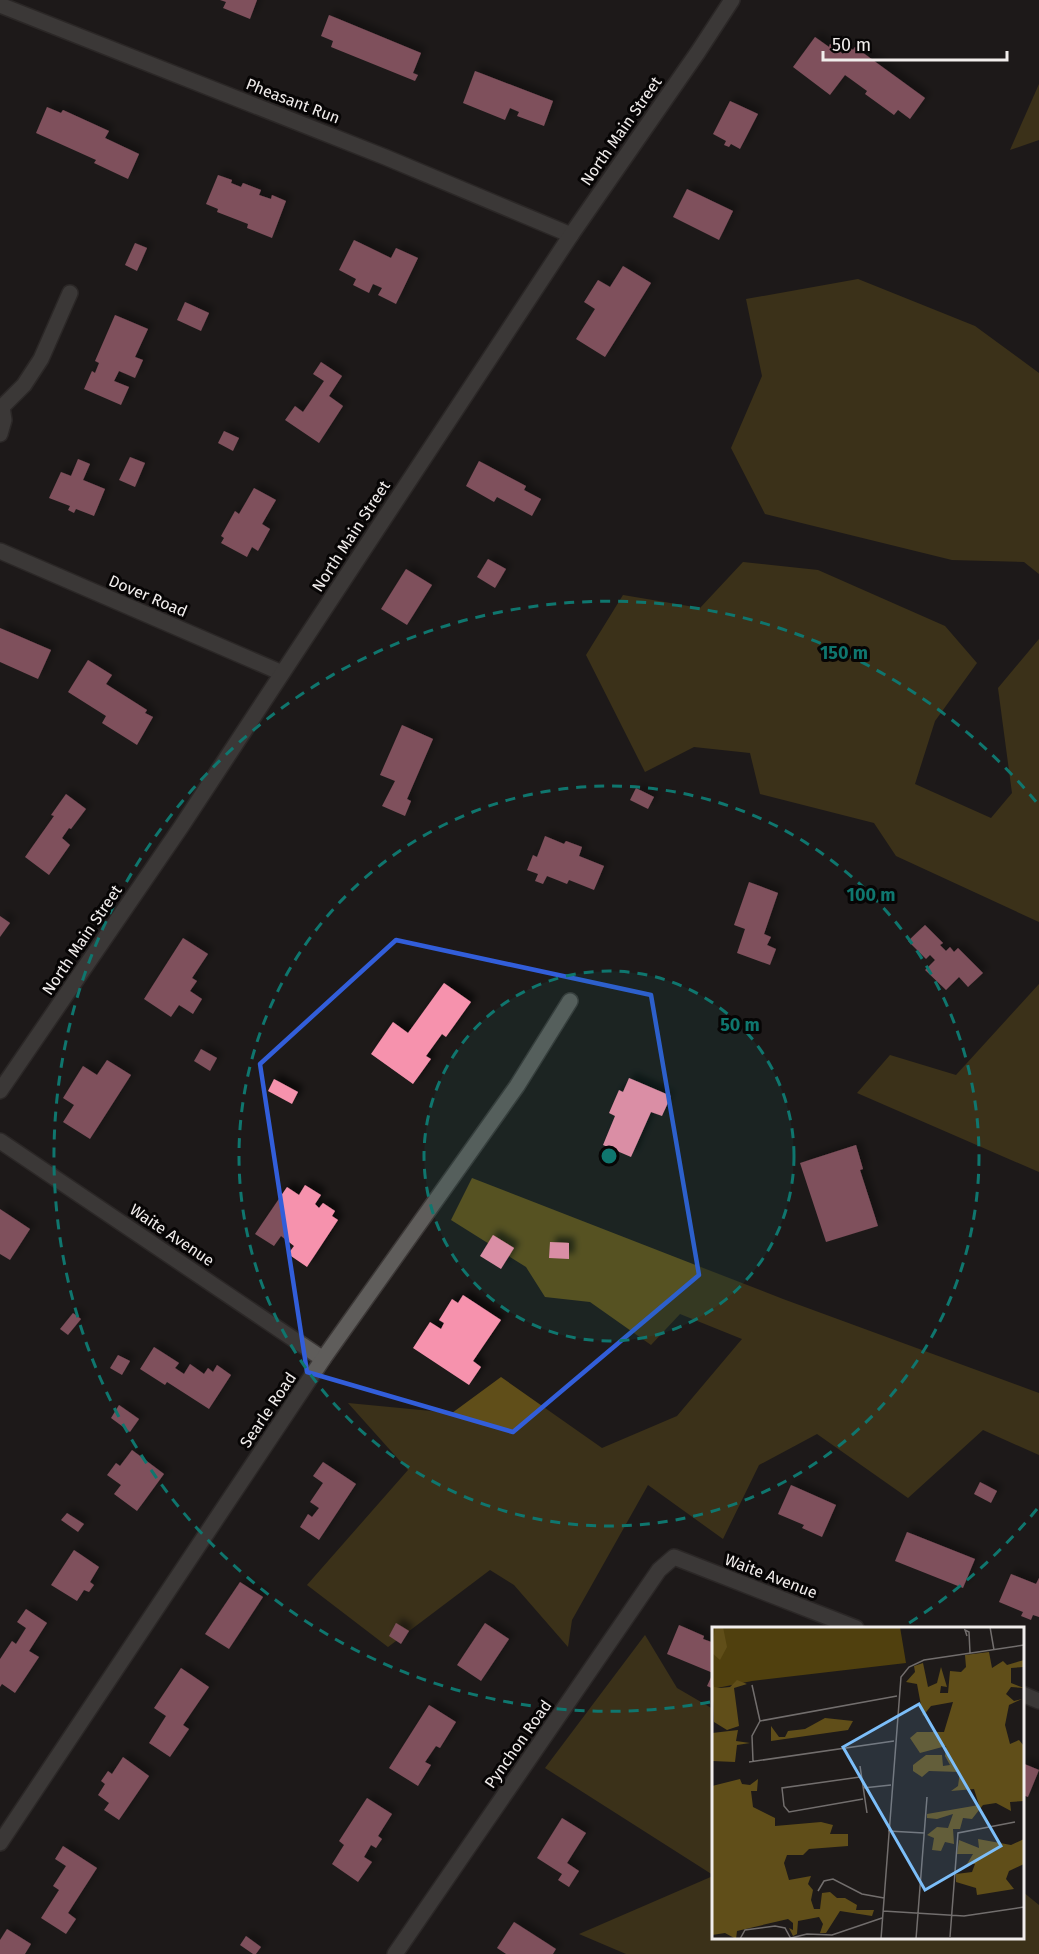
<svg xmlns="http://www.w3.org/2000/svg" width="1039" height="1954" font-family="'Fira Sans',sans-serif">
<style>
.forest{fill:#604e19}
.building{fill:#f692ad;filter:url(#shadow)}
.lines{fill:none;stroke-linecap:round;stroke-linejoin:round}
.minor-casing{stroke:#3c3837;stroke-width:18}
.minor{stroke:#5f5d5b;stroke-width:15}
.marked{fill:none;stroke:#325eda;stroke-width:4.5;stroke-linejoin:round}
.ring{fill:none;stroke:#0f766e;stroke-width:3;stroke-dasharray:10 8}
.labels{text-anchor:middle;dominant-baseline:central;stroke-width:6;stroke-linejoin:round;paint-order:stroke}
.street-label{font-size:16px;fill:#f1edec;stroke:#070505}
.inset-road{fill:none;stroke:#726e6d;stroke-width:1.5}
.view{fill:#7cbef9;fill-opacity:0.15;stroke:#7cbef9;stroke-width:3}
.inset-edge{fill:none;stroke:#f1edec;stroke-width:3}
.centre{fill:#0f766e;stroke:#070505;stroke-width:3}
.ring-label{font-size:18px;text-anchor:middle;font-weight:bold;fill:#0f766e;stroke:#070505;stroke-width:6;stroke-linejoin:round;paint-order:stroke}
</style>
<defs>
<filter id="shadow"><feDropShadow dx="5.5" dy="-5.5" stdDeviation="3" flood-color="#0009"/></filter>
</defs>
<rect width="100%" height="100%" fill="#1e1a19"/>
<g class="forest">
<path d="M1039,84V140L1010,150Z"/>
<path d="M858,279L975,326L1039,373V574L1024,562L952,560L765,514L731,448L762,376L746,299Z"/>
<path d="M743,562L818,570L945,626L977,663L935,721L915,784L991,818L1012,793L998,688L1039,639V922L896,856L874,823L760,794L750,753L694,747L645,772L586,655L623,595L700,608Z"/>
<path d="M1039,984V1172L857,1093L890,1055L956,1075Z"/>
<path d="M472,1178L783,1299L1039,1393V1455L983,1430L908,1498L817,1434L759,1465L723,1539L648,1485L572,1620L568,1647L514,1585L490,1570L388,1647L307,1585L408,1470L348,1403L452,1413L501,1377L602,1448L677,1416L742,1339L680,1314L651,1345L590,1302L545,1297L526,1267L451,1220Z"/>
<path d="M645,1635L677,1688L713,1709V1875L545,1768Z"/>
<path d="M713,1876L714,1938H1022L1023,1892L1039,1905V1954H626L579,1934Z"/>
</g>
<g class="building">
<path d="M220,0H257L250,19L223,8L226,2Z"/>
<path d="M329,15L421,53L413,73L418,75L415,81L331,47L333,41L321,36Z"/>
<path d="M815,37L829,47L830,44L843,54L849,46L853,50L855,47L925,98L910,119L898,110L894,115L865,94L867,91L845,75L830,95L793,67Z"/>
<path d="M475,71L553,101L544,126L517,116L519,112L510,108L505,120L463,103Z"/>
<path d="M730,101L758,114L740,149L731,144L729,147L724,145L726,141L713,134Z"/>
<path d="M47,107L61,113L63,110L109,131L105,138L139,154L128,179L94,163L96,160L36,133Z"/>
<path d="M218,175L232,180L231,183L241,187L243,183L261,190L259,195L271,199L272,195L286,201L272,238L247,228L248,224L217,212L218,209L206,204Z"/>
<path d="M687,189L733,211L719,240L673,217Z"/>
<path d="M354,240L391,258L396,248L418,258L396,304L378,295L382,288L373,284L369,293L353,285L356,279L339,270Z"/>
<path d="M135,243L147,248L137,271L125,265Z"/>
<path d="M623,266L651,283L605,357L576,339L595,309L584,302L598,280L610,287Z"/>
<path d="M185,302L209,313L201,331L177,320Z"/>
<path d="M115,315L148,329L135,357L143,360L135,378L119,371L114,381L129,387L121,405L84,389L92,371L95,373L99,363L95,361Z"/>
<path d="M321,362L342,376L329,396L343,406L319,443L285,420L295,406L303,412L324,381L313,374Z"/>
<path d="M224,431L239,438L233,451L218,443Z"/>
<path d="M130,457L145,463L135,487L119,480Z"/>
<path d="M78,459L90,464L83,480L105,489L94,516L76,509L74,513L68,510L70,506L49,498L61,472L71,476Z"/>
<path d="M479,461L526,486L524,490L541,499L532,516L497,497L494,502L466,486Z"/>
<path d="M254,488L276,500L262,524L270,529L258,551L252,547L247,557L221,543L224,538L221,536L235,511L239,514Z"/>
<path d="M488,559L506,569L495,588L477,577Z"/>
<path d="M406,569L432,585L407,625L381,609Z"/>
<path d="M0,628L51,650L38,679L0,662Z"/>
<path d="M88,660L112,675L106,684L147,710L145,713L153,717L137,745L102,723L106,716L68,692Z"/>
<path d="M402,725L433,739L407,799L411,801L405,816L382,806L395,781L380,775Z"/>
<path d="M636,788L654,797L648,809L630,800Z"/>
<path d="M66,794L86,809L71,829L69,828L62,838L70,845L49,875L25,857L54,816L51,815Z"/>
<path d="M545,836L564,844L566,841L582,847L579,856L604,866L594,890L569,880L567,884L547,876L543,884L535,881L538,874L527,870L533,855L537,857Z"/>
<path d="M749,882L778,893L764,934L771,937L767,945L776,949L770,965L737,953L745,929L734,925Z"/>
<path d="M0,916L10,923L0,937Z"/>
<path d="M925,925L943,943L940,945L946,951L950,947L954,952L958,948L983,973L968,987L959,977L946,990L925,970L935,960L930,955L926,959L908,941Z"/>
<path d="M183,938L208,954L192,978L197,981L190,991L202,999L193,1014L179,1005L171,1017L144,999Z"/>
<path d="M444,983L471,1002L446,1037L442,1034L426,1056L431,1059L413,1084L371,1054L393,1022L408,1033Z"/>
<path d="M201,1049L217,1058L210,1071L194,1061Z"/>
<path d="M107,1060L131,1075L90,1139L63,1122L74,1105L63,1098L83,1066L97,1075Z"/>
<path d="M629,1078L671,1096L662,1116L651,1112L631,1157L603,1145L615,1116L609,1113L619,1090L623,1092Z"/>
<path d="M274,1079L298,1092L292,1104L268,1091Z"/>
<path d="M856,1145L863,1169L860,1170L878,1226L826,1242L800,1163Z"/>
<path d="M305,1185L321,1195L315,1204L319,1208L323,1203L335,1211L332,1216L338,1220L307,1267L288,1254L294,1246L281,1236L274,1246L255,1234L287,1187L299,1195Z"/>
<path d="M0,1209L30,1229L10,1260L0,1254Z"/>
<path d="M493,1235L514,1248L501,1269L480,1256Z"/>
<path d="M550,1242L569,1243V1259L549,1258Z"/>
<path d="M463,1295L501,1320L473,1361L481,1367L469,1385L413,1348L430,1322L441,1329L444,1323L439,1320L452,1299L458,1303Z"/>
<path d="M73,1313L81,1319L68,1335L60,1329Z"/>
<path d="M154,1347L179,1363L175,1368L184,1374L190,1364L204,1374L208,1368L213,1372L217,1365L231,1375L209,1409L167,1382L165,1385L140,1369Z"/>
<path d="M118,1355L130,1361L122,1375L110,1368Z"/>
<path d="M119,1405L139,1419L130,1432L111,1418Z"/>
<path d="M132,1450L164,1474L137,1511L114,1494L121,1485L107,1475L116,1463L120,1466Z"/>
<path d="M323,1462L356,1484L319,1540L300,1527L308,1514L312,1517L319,1508L310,1502L323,1483L313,1476Z"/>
<path d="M980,1482L997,1491L991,1503L974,1494Z"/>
<path d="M791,1485L836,1505L822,1537L802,1528L804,1525L778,1514Z"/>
<path d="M67,1513L84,1524L78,1532L61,1520Z"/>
<path d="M907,1532L975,1559L963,1588L895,1561Z"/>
<path d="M74,1550L99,1567L90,1582L94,1585L89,1592L84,1590L77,1601L51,1585Z"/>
<path d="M1011,1574L1036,1584L1039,1578V1617L1033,1615L1031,1620L1021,1616L1023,1612L999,1602Z"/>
<path d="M240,1582L263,1597L229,1649L205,1634Z"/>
<path d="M26,1609L47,1623L29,1651L39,1657L15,1693L2,1684L0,1687V1659L12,1641L16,1644L26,1628L17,1622Z"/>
<path d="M396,1623L409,1631L401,1644L389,1636Z"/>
<path d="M485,1623L509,1639L481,1681L457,1665Z"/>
<path d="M679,1625L704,1636L703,1639L714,1643V1689L707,1686L713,1673L667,1654Z"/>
<path d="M181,1668L209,1687L183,1725L189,1729L170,1757L149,1743L166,1716L154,1708Z"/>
<path d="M429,1705L456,1722L440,1748L436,1746L425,1762L431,1765L418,1786L389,1768Z"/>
<path d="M123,1757L149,1776L119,1820L104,1810L109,1803L98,1795L105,1784L101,1781L108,1771L112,1774Z"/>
<path d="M1022,1763L1039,1770L1028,1797L1022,1795Z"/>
<path d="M367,1798L392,1814L378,1836L382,1839L376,1848L371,1845L364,1857L372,1862L358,1882L332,1864L344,1845L339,1841Z"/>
<path d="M562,1818L586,1833L567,1863L579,1871L569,1887L558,1880L562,1874L537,1858Z"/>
<path d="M63,1846L97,1868L68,1913L76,1919L66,1934L41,1918L59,1890L53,1886L66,1866L55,1859Z"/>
<path d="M514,1922L556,1949L553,1954H506L497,1948Z"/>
<path d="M7,1929L31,1944L25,1954H0V1940Z"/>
<path d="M246,1936L261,1947L256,1954H253L240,1945Z"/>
</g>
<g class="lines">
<defs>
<g id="minor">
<path d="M0,5L385,157L571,235"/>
<path d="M0,434L4,420L2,407L24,385L41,359L70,293"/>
<path d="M0,551L282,673"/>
<path d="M0,1091L181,827L571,235L698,52L732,0"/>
<path d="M0,1141L323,1359"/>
<path d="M1022,1694L1039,1701"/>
<path d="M0,1843L323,1359L517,1086L570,1001"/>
<path d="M395,1954L659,1570L674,1557L856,1628"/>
</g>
</defs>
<use href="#minor" class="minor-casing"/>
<use href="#minor" class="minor"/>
</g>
<path d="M0 0H1039V1954H0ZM396,940L651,995L699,1275L513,1432L307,1372L260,1064Z" fill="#1e1a19" fill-opacity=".55" fill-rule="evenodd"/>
<path class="marked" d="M396,940L651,995L699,1275L513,1432L307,1372L260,1064Z"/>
<circle cx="609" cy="1156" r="185" fill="#0f766e" fill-opacity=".12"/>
<g class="ring">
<circle cx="609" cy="1156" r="185"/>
<circle cx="609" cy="1156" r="370"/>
<path d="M1037 1509A555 555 0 0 1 903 1627M710 1702A555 555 0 1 1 1037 803"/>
</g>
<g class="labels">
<g class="street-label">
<text transform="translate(293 101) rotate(21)">Pheasant Run</text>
<text transform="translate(621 131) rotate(-55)">North Main Street</text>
<text transform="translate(351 536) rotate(-57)">North Main Street</text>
<text transform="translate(148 596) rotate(23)">Dover Road</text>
<text transform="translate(82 940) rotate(-56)">North Main Street</text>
<text transform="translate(172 1235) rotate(34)">Waite Avenue</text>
<text transform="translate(268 1410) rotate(-56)">Searle Road</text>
<text transform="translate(771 1576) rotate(21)">Waite Avenue</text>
<text transform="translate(518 1744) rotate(-55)">Pynchon Road</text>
</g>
</g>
<g transform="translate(712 1627)">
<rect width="312" height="312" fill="#1e1a19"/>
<path d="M0,0H188L194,36L40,54L0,62Z" fill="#50400e"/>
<path d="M3,0H11L15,20L8,33L0,26ZM277,25L280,41L291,34L295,38L312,33V40L299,41V56L312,61L299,60L294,67L302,74L310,72L297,78L293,98L298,117L307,113L312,119V174L298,175L299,184L284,176L271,178L260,192L251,191L248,202H241L242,217L233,215L229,224L220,223L222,211L215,208L225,200L236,201L241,187L225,192L215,191V187L267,178L262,162L239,164L246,159L248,145L217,144L210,150L201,144V138L214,128H230L231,139L238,138L233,129L234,119L208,126L198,111L205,105H232L241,75L219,79L211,89L205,57L194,55L203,45L202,39L211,36L216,60L225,56L229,40L235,60L229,59L228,66H236L238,44L249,45L254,40L253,28ZM0,53L2,60L8,61L18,60L25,53L35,57L22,61L27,99L15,103L2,95ZM113,91L141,94L136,103L59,114V99L67,110H73L76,104L93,102ZM26,103L24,114L38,116L25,118L23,135L0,134V106ZM28,152L30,157L38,158L46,152L45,164H39L41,180L63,191V199L109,195L121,198L118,207H136V219L97,222L91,228H75L72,236L77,253L99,249L96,257L101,263L99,273L102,282H108L110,266L118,265L125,271H133L145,278L144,283H162L160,289L128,284L114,306H108L111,297L107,290L86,294L85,307L81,309L77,301L81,303V296L76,292L25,304L24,312L13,306L0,308V159ZM266,212L299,218L312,212V237L297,244L294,252L302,262L265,268L264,261L244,255V247L260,245L263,237H255L261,227H245L247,213L267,221Z" fill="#604e19"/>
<path class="inset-road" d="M278,0L282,23M255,9L253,3L257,5L258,26M40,58L48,94L40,109L41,134M48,94L185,69M37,135L182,114M148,139L155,186M148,150L70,161L72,179L77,185L151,172M151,161L179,158M176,204L212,206M106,264L112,254L121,252L150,267L172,271M171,284L252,289L312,280M238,310L246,206L303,195M79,311L95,307L120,308L170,291M28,312L33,303L63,299L73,301L79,312M169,312L189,50L197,40L212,33L312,18M204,312L215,170"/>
<path class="view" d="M207,77L289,219L213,263L131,120Z"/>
<rect width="312" height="312" class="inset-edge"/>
</g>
<circle cx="609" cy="1156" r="9" class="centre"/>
<g class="ring-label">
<text x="844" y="659">150 m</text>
<text x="871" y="901">100 m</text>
<text x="740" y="1031">50 m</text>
</g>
<path d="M823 51v9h184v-9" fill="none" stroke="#f1edec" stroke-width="3"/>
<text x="832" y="51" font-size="18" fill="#f1edec" stroke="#070505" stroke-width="4.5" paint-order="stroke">50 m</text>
</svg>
